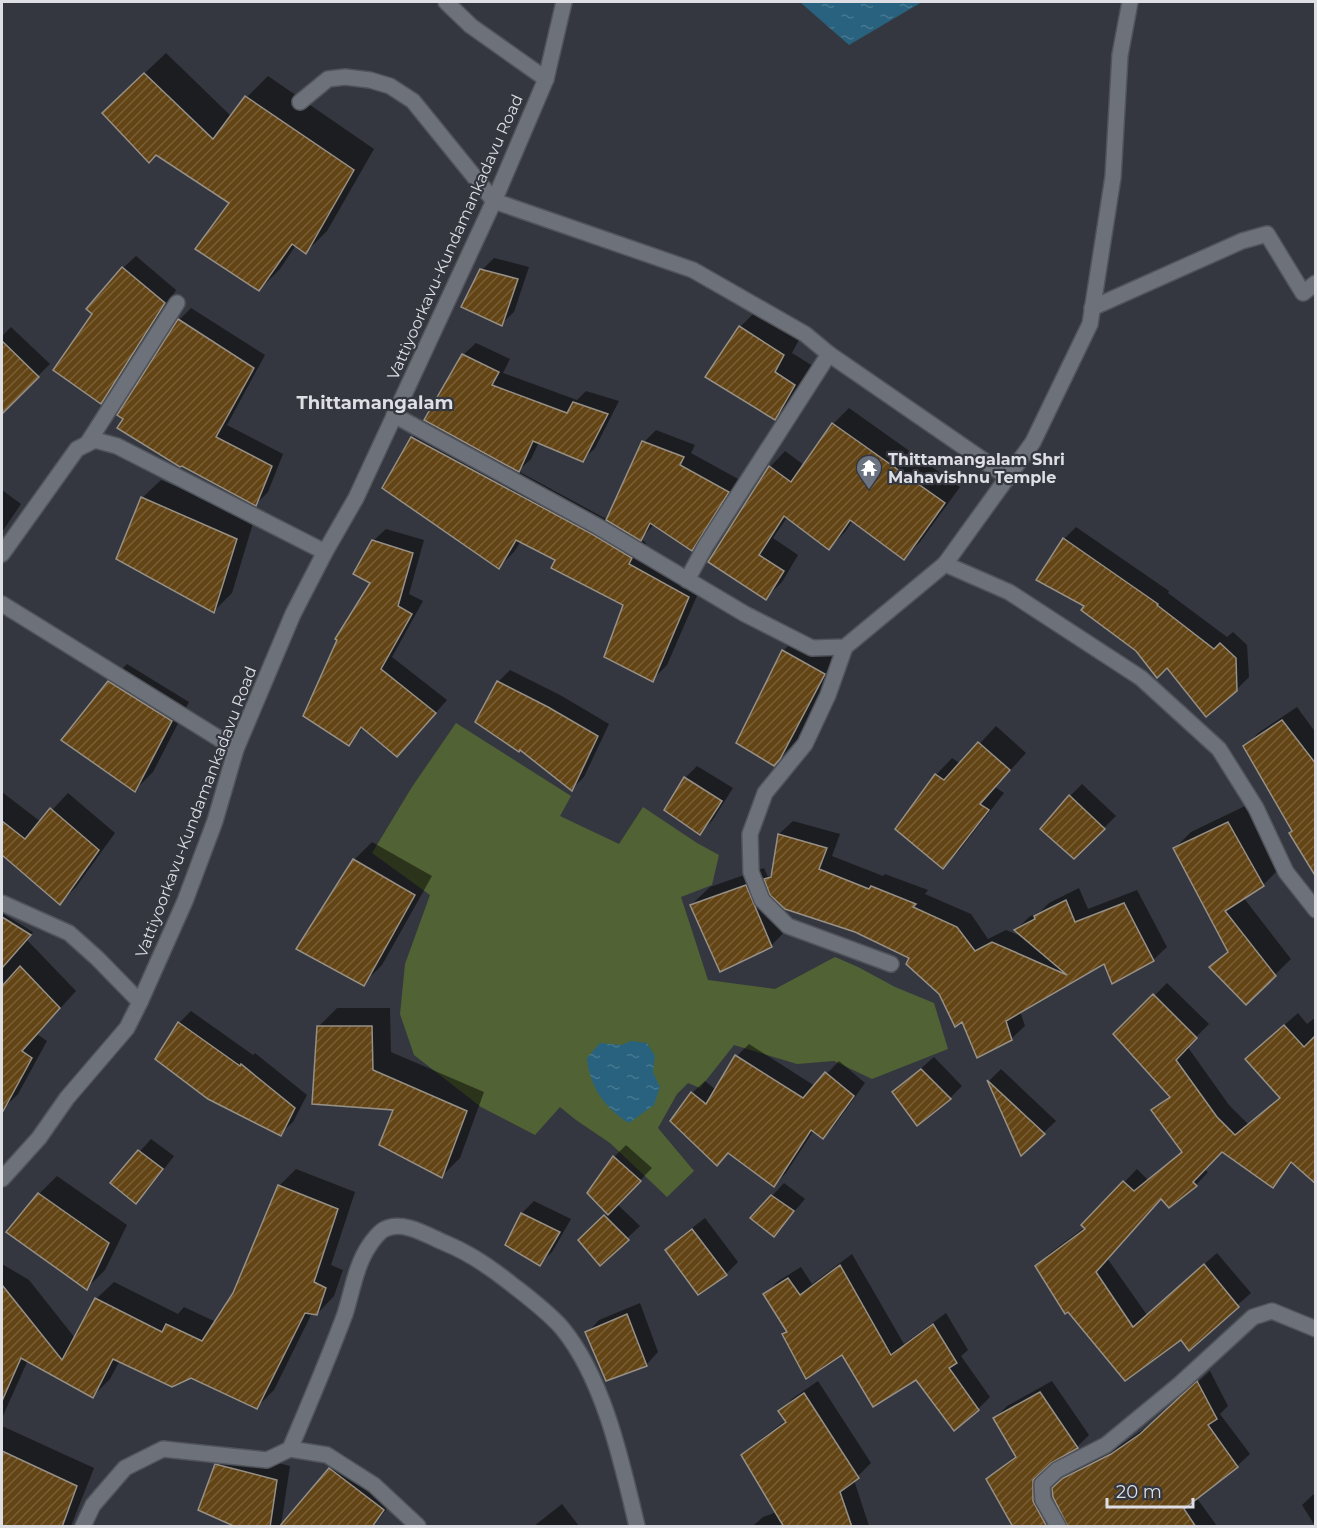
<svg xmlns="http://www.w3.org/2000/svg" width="1317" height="1528" font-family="Montserrat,sans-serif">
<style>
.green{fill:#516334}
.water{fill:url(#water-ripples)}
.shadow{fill:#0007}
.building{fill:url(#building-hatch);stroke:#979086;stroke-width:1.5}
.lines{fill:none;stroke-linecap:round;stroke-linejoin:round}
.service-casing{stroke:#51545b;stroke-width:18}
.minor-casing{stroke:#51545b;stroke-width:18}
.tertiary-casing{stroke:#51545b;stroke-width:18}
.service{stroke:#6d717a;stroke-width:15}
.minor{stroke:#6d717a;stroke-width:15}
.tertiary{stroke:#6d717a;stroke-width:15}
.labels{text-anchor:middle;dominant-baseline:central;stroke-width:4.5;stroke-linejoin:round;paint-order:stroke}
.street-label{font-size:16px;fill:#dddfe4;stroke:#34373f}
.poi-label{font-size:16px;font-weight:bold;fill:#dddfe4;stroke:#34373f;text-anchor:start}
.neighbourhood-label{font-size:18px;font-weight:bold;fill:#dddfe4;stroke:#34373f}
</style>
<defs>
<pattern id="water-ripples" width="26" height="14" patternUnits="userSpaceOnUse" patternTransform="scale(1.5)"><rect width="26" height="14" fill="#28627e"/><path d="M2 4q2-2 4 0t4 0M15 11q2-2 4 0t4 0" fill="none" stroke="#477890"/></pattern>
<pattern id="building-hatch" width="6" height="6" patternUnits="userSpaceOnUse" patternTransform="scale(1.5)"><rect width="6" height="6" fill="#634415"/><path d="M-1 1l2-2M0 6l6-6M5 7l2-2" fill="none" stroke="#795f37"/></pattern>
</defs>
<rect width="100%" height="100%" fill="#34373f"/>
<path class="green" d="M456,723L571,796L560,816L619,844L643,807L697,843L719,855L712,885L681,897L708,980L775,989L835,957L858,967L895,987L934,1003L948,1049L872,1079L834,1061L797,1064L734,1045L700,1088L688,1083L677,1094L658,1128L694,1171L667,1197L610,1143L576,1120L560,1107L535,1135L481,1107L414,1055L400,1014L405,964L430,895L372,853L412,787Z"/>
<g class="water">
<path d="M800,2H922L849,45Z"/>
<path d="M631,1041L647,1043L655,1056L653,1072L660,1087L654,1105L629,1123C605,1109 589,1085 587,1058L600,1043L621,1045Z"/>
</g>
<g class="shadow">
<path d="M166,53L232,117L247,97L268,76L374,149L327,231L306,252L296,245L280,269L259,290L231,202L125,92Z"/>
<path d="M136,256L176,290L113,389L101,402L123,268Z"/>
<path d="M494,258L529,267L514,312L501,324L482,270Z"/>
<path d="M191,308L265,355L227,425L283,454L268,492L256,504L125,418L179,320Z"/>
<path d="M758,309L801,336L792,353L813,366L793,399L775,418L740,327Z"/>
<path d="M11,327L50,364L4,410L2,408V336Z"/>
<path d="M476,343L510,359L503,373L577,400L586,391L619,401L595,448L583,460L539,442L531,459L518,471L608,520L644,442L656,430L695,445L691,453L740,480L704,537L692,549L654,524L641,539L646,543L643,549L703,582L667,665L652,680L625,604L558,560L521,541L514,552L499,567L384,488L412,438L429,421L463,355Z"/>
<path d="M849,408L960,487L920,542L904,558L853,520L845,532L829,548L788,516L773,538L798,555L782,582L766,598L710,561L770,467L785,451L804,465L833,424Z"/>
<path d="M161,480L254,520L232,593L214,611L142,498Z"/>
<path d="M2,490L21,504L2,532Z"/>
<path d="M1076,527L1169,591L1168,593L1227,637L1233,632L1247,645L1249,677L1236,690L1167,666L1137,650L1087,606L1064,539Z"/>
<path d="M386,529L424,540L409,594L423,601L392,657L447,700L409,743L364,727L349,744L372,582L373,541Z"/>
<path d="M801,633L842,655L798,739L774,765L783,651Z"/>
<path d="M127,664L189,702L153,772L135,790L109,682Z"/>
<path d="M510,670L560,695L609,724L584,777L572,789L498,682Z"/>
<path d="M1297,707L1316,733V875L1294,831L1245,747L1258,733Z"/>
<path d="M996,726L1026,753L995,787L1004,793L959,851L943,867L936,775L952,758L961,764Z"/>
<path d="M697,766L733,788L712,821L700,833L685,778Z"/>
<path d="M1082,784L1116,816L1074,857L1070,796Z"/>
<path d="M2,792L41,822L68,793L115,833L76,887L60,903L2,852Z"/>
<path d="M1245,806L1280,868L1263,885L1243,897L1291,959L1246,1003L1211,967L1229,950L1175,848L1191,832Z"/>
<path d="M793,821L840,834L832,856L883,876L885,874L928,890L925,894L971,914L988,939L1006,930L1023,937L1016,930L1029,917L1041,911L1049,903L1079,888L1088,909L1137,890L1167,947L1153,960L1105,962L1020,1011L1025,1026L1011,1039L962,1020L911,957L856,931L778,900L789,927L771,946L691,905L710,887L764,868L768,877L773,873L779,834Z"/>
<path d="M372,842L432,876L382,965L363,984L354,860Z"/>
<path d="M2,913L33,932L27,940L76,991L37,1034L47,1041L18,1094L2,1110Z"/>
<path d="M1167,983L1209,1024L1187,1046L1229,1105L1248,1124L1281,1097L1260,1047L1298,1013L1307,1024L1316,1017V1182L1293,1162L1273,1186L1222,1150L1204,1169L1208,1172L1196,1185L1162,1197L1107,1258L1147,1315L1217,1253L1251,1293L1189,1348L1182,1338L1126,1379L1037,1266L1050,1253L1085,1227L1083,1225L1137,1169L1148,1180L1183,1151L1152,1110L1170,1095L1116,1034Z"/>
<path d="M337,1008H390L391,1052L484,1092L460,1158L442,1176L395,1109L318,1027Z"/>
<path d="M191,1011L253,1055L255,1053L307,1095L293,1122L280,1134L179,1023Z"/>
<path d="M749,1044L815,1086L839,1061L865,1083L835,1125L823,1137L814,1130L786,1173L774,1185L729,1152L717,1164L672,1121L692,1093L705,1081L716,1090L737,1056Z"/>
<path d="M934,1057L962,1086L950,1098L894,1092Z"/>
<path d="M1001,1069L1056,1121L1021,1154L989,1081Z"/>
<path d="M151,1139L174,1156L148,1190L135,1202L112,1183Z"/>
<path d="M626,1145L652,1168L617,1204L640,1226L600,1264L592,1228L608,1213L614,1157Z"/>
<path d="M296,1169L355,1192L331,1265L343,1270L334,1296L317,1314L312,1313L274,1390L256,1408L191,1376L120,1360L110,1379L93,1396L28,1360L2,1418V1264L29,1280L75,1338L96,1299L114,1282L178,1314L184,1307L216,1322L234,1294L279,1186Z"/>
<path d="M57,1176L127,1225L105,1270L87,1288L39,1194Z"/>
<path d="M784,1183L805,1199L774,1235L772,1196Z"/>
<path d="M534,1201L571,1219L552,1252L540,1264L507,1245L522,1213Z"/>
<path d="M705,1218L738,1262L726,1274L698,1293L667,1250L679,1238Z"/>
<path d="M852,1254L904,1344L946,1313L968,1350L961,1356L990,1397L978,1409L917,1378L784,1335L788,1331L765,1294L777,1282L801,1267L812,1284Z"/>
<path d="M640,1303L658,1352L646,1365L587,1333L599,1320Z"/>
<path d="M1210,1371L1228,1406L1220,1414L1250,1454L1237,1466L1196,1497L1217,1526H1014L988,1479L1016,1455L995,1418L1007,1406L1052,1381L1089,1435L1077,1447L1050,1461L1044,1467L1046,1492L1062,1519L1068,1522L1054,1489L1077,1466L1125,1442L1154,1422Z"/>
<path d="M818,1381L871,1463L854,1480L869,1526H753L763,1517L777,1512L743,1455L757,1442L786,1420L780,1411L793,1398Z"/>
<path d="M2,1426L94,1468L71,1526H2Z"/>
<path d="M231,1451L290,1466L281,1526L344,1455L397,1495L374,1526H239L216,1465Z"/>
<path d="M1316,1492V1526H1315L1302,1505Z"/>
<path d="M562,1504L579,1526H534Z"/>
</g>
<g class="building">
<path d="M144,73L213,139L245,96L354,170L306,254L292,244L259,291L195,249L229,203L156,155L149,163L102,113Z"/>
<path d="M122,267L165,303L101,404L53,370L92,314L86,309Z"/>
<path d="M480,269L518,279L502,326L461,307Z"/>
<path d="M178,319L254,368L216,437L272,466L256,506L182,466L180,467L117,428L123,419L117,415Z"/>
<path d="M739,326L784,355L775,372L795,385L775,420L705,377Z"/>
<path d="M2,341L39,377L2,414Z"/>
<path d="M462,354L499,372L492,385L567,413L573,402L608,414L583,462L533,441L519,472L424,420Z"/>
<path d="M832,423L945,503L904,560L850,520L829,550L784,516L759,555L784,571L766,600L708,562L769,466L791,482Z"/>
<path d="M411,437L592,534L632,558L629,564L689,597L653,682L604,657L623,605L551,568L555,560L516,540L499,569L382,488Z"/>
<path d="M642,441L684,457L680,465L729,492L692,551L650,523L641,541L606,520Z"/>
<path d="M141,497L237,539L214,613L116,559Z"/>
<path d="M1063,538L1158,604L1157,605L1214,649L1220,643L1236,658L1237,691L1206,717L1167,668L1157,678L1136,651L1081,610L1084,606L1036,580Z"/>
<path d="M372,540L413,553L398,606L412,614L381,669L436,713L397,757L361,727L349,746L303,716L337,640L335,639L370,583L353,574Z"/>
<path d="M782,650L825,674L780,759L774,766L736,743Z"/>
<path d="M108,681L172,721L135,792L61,740Z"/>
<path d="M497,681L548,707L598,736L572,791L520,750L519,752L475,722Z"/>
<path d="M1282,720L1316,764V877L1289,833L1292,831L1243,746Z"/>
<path d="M978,742L1010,770L980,804L989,810L943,869L895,829L935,774L944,780Z"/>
<path d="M684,777L722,801L700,835L664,810Z"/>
<path d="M1069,795L1105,829L1074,859L1040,829Z"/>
<path d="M50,808L99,850L60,905L2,855V821L25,839Z"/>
<path d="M1228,822L1264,886L1225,911L1276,976L1246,1005L1209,967L1228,952L1173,848Z"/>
<path d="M778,834L827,848L819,869L869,889L871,886L916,904L913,907L957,927L975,951L992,942L1067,975L1014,930L1035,919L1034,916L1066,900L1075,922L1124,903L1154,961L1112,984L1104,964L1006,1021L1012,1040L977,1058L962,1022L955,1027L939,994L906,964L909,958L855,932L785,909L770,895L764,879L771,877Z"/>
<path d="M353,859L415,895L364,986L296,949Z"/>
<path d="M746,885L772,947L720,972L690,905Z"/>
<path d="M2,917L31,935L2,968Z"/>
<path d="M20,966L60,1008L22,1051L32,1058L2,1113V986Z"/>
<path d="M1153,994L1197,1038L1176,1060L1217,1117L1235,1135L1280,1098L1245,1059L1284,1025L1304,1047L1316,1035V1184L1291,1162L1273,1188L1222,1152L1193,1182L1197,1186L1169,1208L1161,1199L1096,1272L1133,1327L1204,1264L1239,1307L1189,1351L1181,1340L1125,1381L1068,1312L1065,1314L1035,1266L1085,1229L1081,1225L1123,1181L1134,1191L1182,1152L1151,1110L1170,1097L1113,1034Z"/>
<path d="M178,1022L240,1066L241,1064L295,1108L281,1136L208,1099L155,1059Z"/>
<path d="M317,1026H372L373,1070L467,1111L442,1178L379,1145L393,1110L312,1104Z"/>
<path d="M735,1055L803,1098L825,1072L854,1096L823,1139L811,1130L774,1187L728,1153L717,1166L670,1121L691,1092L706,1104Z"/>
<path d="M921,1069L951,1099L917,1126L892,1092Z"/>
<path d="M987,1080L1045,1134L1021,1156Z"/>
<path d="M138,1150L163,1169L136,1204L110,1183Z"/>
<path d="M613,1156L641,1181L608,1215L587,1193Z"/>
<path d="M278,1185L338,1209L314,1282L326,1288L317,1315L305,1313L257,1409L191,1378L172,1387L113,1359L93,1398L21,1358L2,1401V1285L62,1360L95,1298L162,1332L166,1324L202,1341L233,1293Z"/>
<path d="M38,1193L109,1243L87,1290L6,1232Z"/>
<path d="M771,1195L794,1211L774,1237L750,1218Z"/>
<path d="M521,1213L560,1232L540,1266L505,1245Z"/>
<path d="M604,1215L629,1240L600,1266L578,1240Z"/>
<path d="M692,1229L727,1275L698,1295L665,1250Z"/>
<path d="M840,1265L891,1355L933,1324L957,1363L949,1368L979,1410L954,1431L916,1380L873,1407L842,1355L806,1379L782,1334L787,1332L763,1294L788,1278L800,1295Z"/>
<path d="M627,1314L647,1366L606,1381L585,1332Z"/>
<path d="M1197,1381L1217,1419L1208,1425L1238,1467L1184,1509L1196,1527H1068L1053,1497L1052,1488L1063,1478L1111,1454L1140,1434Z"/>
<path d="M1040,1392L1078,1448L1051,1463L1033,1480V1501L1047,1527H1013L986,1479L1016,1457L993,1418Z"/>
<path d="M804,1393L859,1478L840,1492L852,1527H784L741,1455L786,1422L778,1411Z"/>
<path d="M2,1451L77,1486L62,1527H2Z"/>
<path d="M215,1464L277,1480L270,1527H236L198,1510Z"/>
<path d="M329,1468L384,1510L372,1527H279Z"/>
</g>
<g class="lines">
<defs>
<path id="service" d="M300,102L328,79L345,77L370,80L390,86L413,101L494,201"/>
<g id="minor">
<path d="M446,2L471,26L546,79"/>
<path d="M494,201L693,270L805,334L829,354L1009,478"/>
<path d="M1092,308L1242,241L1267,234L1303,293L1316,283"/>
<path d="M394,415L597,526L745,614L812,648L845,647L945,564L1009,592L1141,678L1219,749L1256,808L1286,872L1316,910"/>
<path d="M87,444L177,303"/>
<path d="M2,554L77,449L95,440L117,446L325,552"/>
<path d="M945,564L1033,442L1090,324L1113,177L1120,55L1130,2"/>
<path d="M687,580L705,547L829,354"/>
<path d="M2,604L236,749"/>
<path d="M845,647L828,695L805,744L765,793L750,834L751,872L762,900L788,926L891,964"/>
<path d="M2,903L69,933L97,958L140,1002"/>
<path d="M290,1449C309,1404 328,1360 345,1314C352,1292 356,1265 369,1246C372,1241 380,1231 385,1229C404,1220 428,1236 445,1243C470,1253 490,1267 510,1283C528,1297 547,1311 562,1328C604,1379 622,1463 637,1526"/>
<path d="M290,1449L327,1455L374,1485L418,1526"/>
<path d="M83,1526L93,1505L125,1468L163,1449L267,1460L290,1449"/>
<path d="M1058,1526L1043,1500L1042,1484L1057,1470L1106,1445L1180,1384L1253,1317L1272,1311L1316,1329"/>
</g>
<path id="tertiary" d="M2,1179L39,1138L67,1098L127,1028L140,1002L185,901L215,821L236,749L293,614L325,552L356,498L494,201L546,79L564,2"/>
</defs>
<use href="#service" class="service-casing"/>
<use href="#minor" class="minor-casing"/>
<use href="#tertiary" class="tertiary-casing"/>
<use href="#service" class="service"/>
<use href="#minor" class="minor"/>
<use href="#tertiary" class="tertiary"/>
</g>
<defs>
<symbol id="temple-pin" viewBox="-11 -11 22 30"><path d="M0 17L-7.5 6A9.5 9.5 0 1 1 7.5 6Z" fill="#6b7280" stroke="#34373f"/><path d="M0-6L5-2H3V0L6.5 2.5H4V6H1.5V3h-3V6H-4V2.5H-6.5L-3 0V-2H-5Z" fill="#fff"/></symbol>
</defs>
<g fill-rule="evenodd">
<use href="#temple-pin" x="854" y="453" width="30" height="40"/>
</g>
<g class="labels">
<g class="street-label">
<text transform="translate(455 237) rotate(-66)">Vattiyoorkavu-Kundamankadavu Road</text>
<text transform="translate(196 812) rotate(-69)">Vattiyoorkavu-Kundamankadavu Road</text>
</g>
<g class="poi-label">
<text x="888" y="459">Thittamangalam Shri<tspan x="888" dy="18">Mahavishnu Temple</tspan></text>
</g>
<g class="neighbourhood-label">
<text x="375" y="403">Thittamangalam</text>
</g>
</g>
<rect width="1317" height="1528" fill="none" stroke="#dddfe4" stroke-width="6"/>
<path d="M1107 1498v9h86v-9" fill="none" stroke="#dddfe4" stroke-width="3"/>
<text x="1116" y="1498" font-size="18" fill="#dddfe4" stroke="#34373f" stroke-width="4.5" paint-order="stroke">20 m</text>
</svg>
